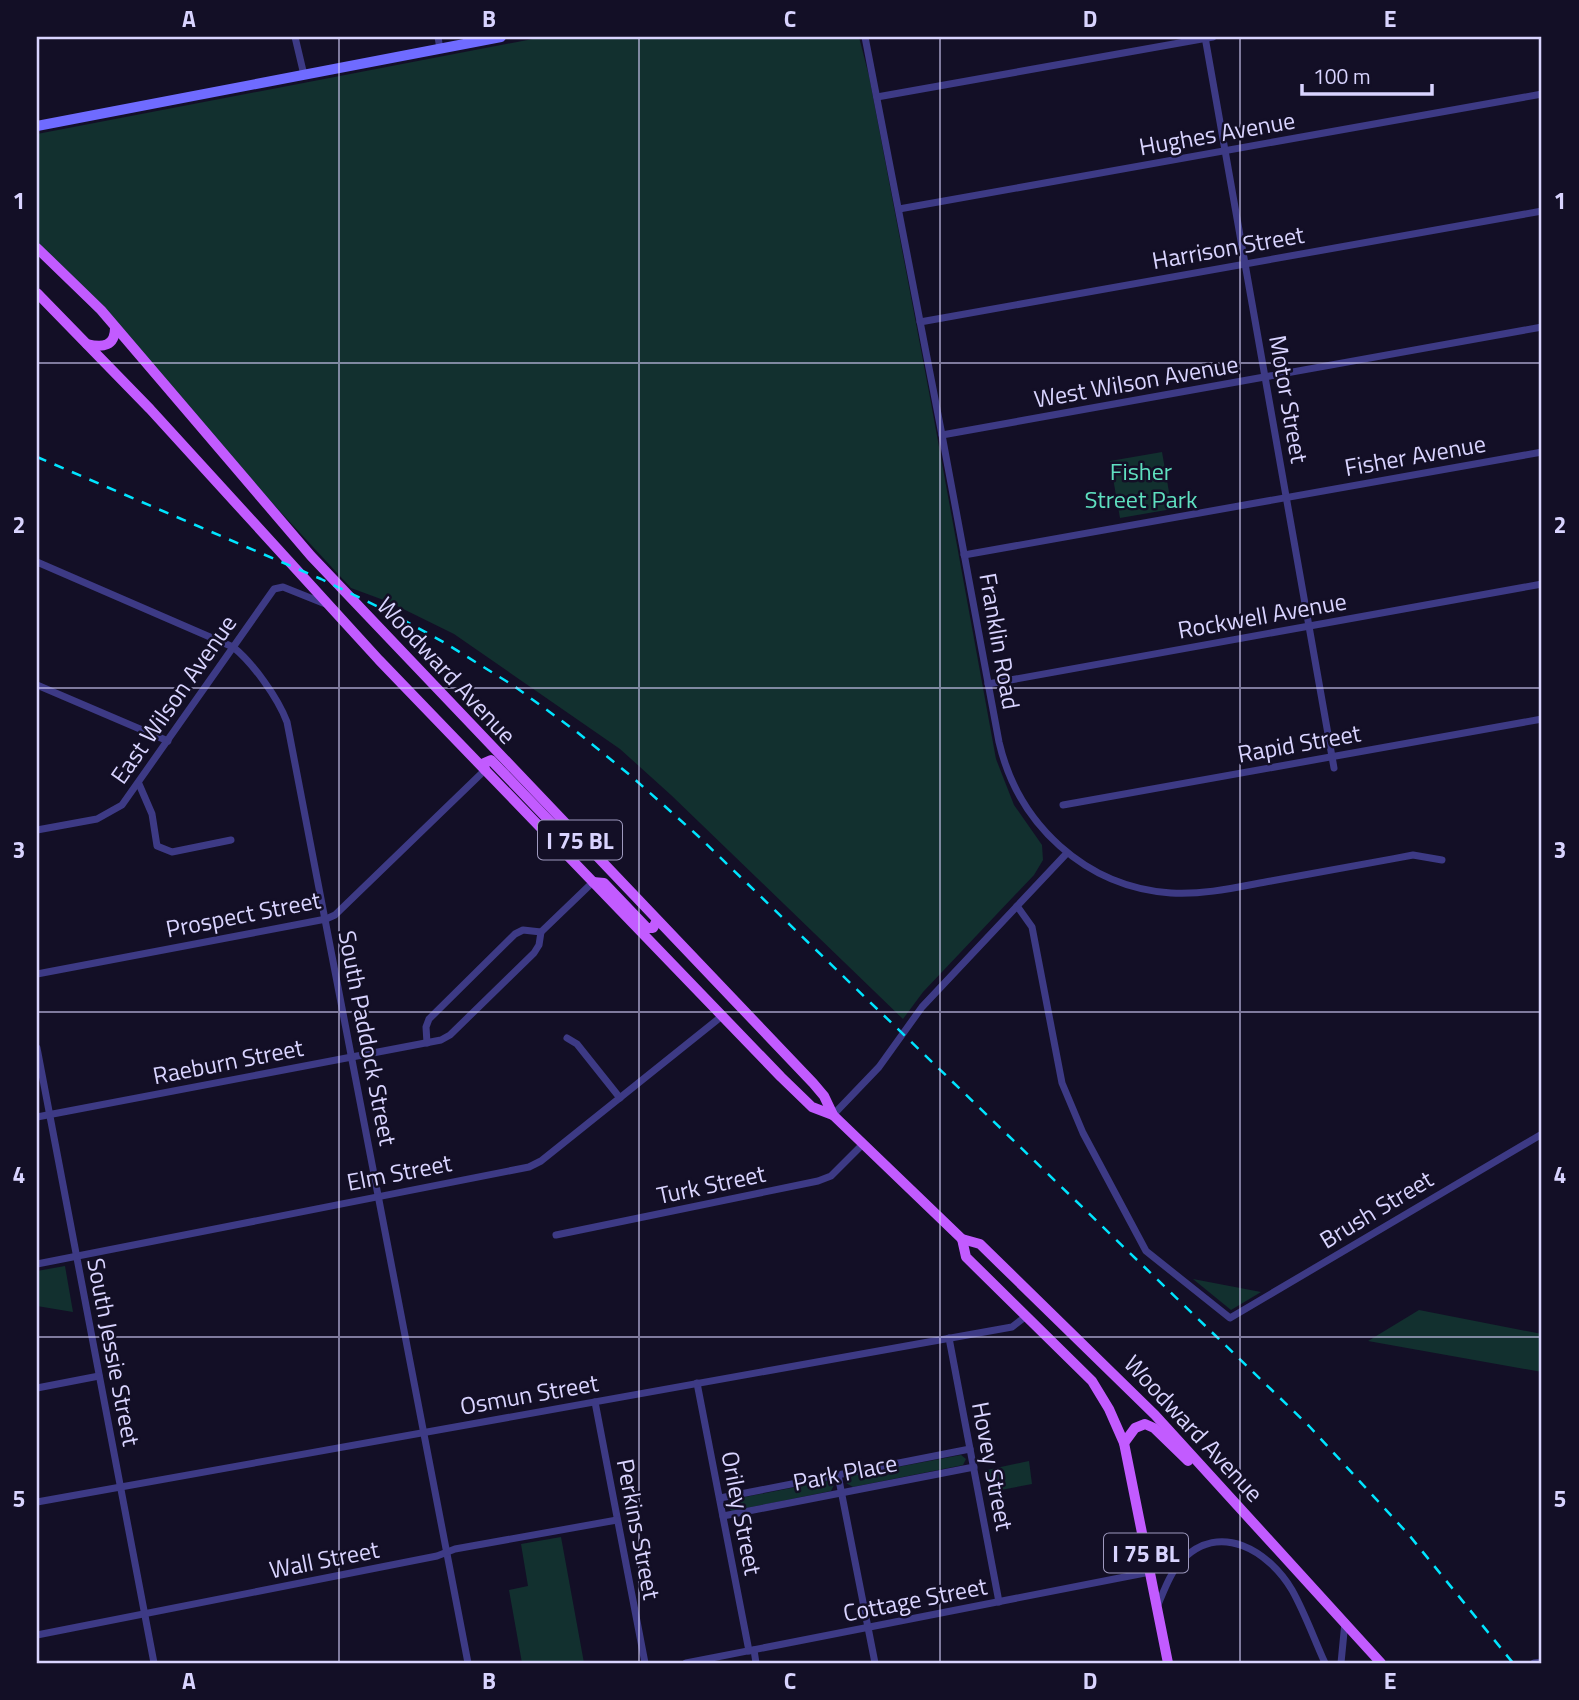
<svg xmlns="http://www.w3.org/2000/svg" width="1579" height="1700" font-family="'Titillium Web',sans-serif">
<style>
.green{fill:#12302f}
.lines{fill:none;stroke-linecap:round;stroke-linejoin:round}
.street{stroke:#3d3a85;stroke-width:7}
.secondary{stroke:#6f6bff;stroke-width:10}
.primary{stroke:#c25bff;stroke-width:10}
.rail{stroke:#00e5ff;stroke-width:2.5;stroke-dasharray:10 9;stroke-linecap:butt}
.grid{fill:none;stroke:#d9d4ff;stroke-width:2;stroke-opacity:0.55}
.labels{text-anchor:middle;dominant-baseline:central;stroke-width:5;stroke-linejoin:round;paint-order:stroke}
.shield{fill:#130f26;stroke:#9e99be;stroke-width:2}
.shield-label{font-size:23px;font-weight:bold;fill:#d9d4ff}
.street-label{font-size:24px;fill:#d9d4ff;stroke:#130f26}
.park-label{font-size:24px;fill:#5fe0c0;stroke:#130f26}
.neatline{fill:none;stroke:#d9d4ff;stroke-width:2.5}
.grid-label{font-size:23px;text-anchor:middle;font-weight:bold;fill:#d9d4ff}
</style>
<rect width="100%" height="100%" fill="#130f26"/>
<g class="green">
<path d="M543,37H859L869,76L929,392L996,759L1014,805L1042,845L1043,860L1034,875L923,992L903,1019L671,795L620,749L454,634L389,602L351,588L37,249V134Z"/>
<path d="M1162,452L1172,509L1120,518L1110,461Z"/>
<path d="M65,1266L73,1312L37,1306V1271Z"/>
<path d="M1193,1279L1261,1292L1231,1310Z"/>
<path d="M1419,1310L1542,1334V1372L1368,1341Z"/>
<path d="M961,1455L966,1459L963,1465L853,1487L846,1483V1479L850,1476Z"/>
<path d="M1029,1461L1032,1484L990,1492L987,1470Z"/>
<path d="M827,1481H832L834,1485L831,1491L732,1511L726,1506L730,1500Z"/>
<path d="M561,1537L584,1663H522L509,1590L528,1586L521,1544Z"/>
</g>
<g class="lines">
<g class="street">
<path d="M295,37L304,75"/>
<path d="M438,37L440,49"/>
<path d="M865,37L942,435L999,742C1018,824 1085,887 1171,893C1205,895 1238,887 1271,881C1319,872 1366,864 1413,855L1442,860"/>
<path d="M1205,37L1334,768"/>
<path d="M877,97L1213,37"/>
<path d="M899,209L1542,94"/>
<path d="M920,322L1542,211"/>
<path d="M942,435L1542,327"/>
<path d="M964,555L1542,452"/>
<path d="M37,562L233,647C253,663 278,698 287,722L468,1663"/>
<path d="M988,684L1542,584"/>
<path d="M37,685L168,741"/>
<path d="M139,784L152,814L157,846L172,852L231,840"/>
<path d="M1063,805L1542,719"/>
<path d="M37,830L97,819L122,805L274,589L283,587L328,605"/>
<path d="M1017,906L1032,927L1062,1083L1083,1133L1146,1251L1230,1318L1542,1134"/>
<path d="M37,974L326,919L335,915L485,770"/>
<path d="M567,1038L577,1044L620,1098"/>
<path d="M427,1043L426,1027L429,1019L515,934L523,930L541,932"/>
<path d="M37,1048L154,1663"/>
<path d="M833,1115L879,1067L922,1007L1067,853"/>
<path d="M37,1117L441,1040L450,1035L534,953L539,945L541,932L593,882"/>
<path d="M556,1235L818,1181L831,1176L862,1145"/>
<path d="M37,1264L529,1167L541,1161L722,1016"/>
<path d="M949,1338L999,1602"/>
<path d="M697,1383L749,1651"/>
<path d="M37,1388L99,1376"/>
<path d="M595,1402L645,1663"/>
<path d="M838,1475L875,1663"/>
<path d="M720,1498L970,1449"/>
<path d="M37,1502L1012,1327L1025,1317"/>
<path d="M723,1516L974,1467"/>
<path d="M1157,1607C1164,1591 1170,1573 1182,1560C1220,1521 1269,1551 1292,1590C1305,1613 1314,1639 1325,1663"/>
<path d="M37,1635L437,1556L455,1549L617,1520"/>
<path d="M754,1650L756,1663"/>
<path d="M686,1663L1150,1572"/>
<path d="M1341,1663L1345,1622"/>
<path d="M1534,1663L1542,1662"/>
</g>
<path class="secondary" d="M37,126L501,37"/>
<g class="primary">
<path d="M37,248L101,310L311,556L813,1083L824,1096L833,1115L962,1239L980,1244L1155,1415L1381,1663"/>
<path d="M37,293L150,409L379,660L781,1077L812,1107L833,1115"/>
<path d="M87,344C103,348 115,346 115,328"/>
<path d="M485,770L484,763L491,760L560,832L575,837"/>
<path d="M593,882L604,883L647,928H653L657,920"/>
<path d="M962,1239L966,1257L1092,1381L1109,1409L1124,1443L1168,1663"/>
<path d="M1124,1443L1135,1428L1145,1424L1154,1428L1188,1461"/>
</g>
<path class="rail" d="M37,457L321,579L391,613L445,643L514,686L577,732L631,776L697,835L1309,1426L1409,1535L1513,1663"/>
</g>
<path class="grid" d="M339,37V1663M639,37V1663M940,37V1663M1240,37V1663M37,363H1542M37,688H1542M37,1012H1542M37,1337H1542"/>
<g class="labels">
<g class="shield">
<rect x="538" y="820.5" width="84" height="39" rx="5"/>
<rect x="1104" y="1533.5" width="84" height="39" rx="5"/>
</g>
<g class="shield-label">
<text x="580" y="840">I 75 BL</text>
<text x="1146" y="1553">I 75 BL</text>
</g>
<g class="street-label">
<text transform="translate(1217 133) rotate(-10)">Hughes Avenue</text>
<text transform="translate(1228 247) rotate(-10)">Harrison Street</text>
<text transform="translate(1136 381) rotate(-10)">West Wilson Avenue</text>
<text transform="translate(1289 399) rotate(80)">Motor Street</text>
<text transform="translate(1415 455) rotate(-10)">Fisher Avenue</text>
<text transform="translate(1262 615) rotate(-10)">Rockwell Avenue</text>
<text transform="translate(1000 641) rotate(80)">Franklin Road</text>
<text transform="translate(447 670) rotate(47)">Woodward Avenue</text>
<text transform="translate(173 699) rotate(-55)">East Wilson Avenue</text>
<text transform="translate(1299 743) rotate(-10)">Rapid Street</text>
<text transform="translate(243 914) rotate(-11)">Prospect Street</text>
<text transform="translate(368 1038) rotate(79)">South Paddock Street</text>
<text transform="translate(228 1061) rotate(-11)">Raeburn Street</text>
<text transform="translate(399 1172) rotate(-11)">Elm Street</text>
<text transform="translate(711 1184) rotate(-12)">Turk Street</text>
<text transform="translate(1376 1209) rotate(-31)">Brush Street</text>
<text transform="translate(114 1352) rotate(79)">South Jessie Street</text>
<text transform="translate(529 1394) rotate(-10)">Osmun Street</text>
<text transform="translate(1194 1428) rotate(47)">Woodward Avenue</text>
<text transform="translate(993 1466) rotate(79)">Hovey Street</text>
<text transform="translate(845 1472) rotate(-11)">Park Place</text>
<text transform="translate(742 1513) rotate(79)">Oriley Street</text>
<text transform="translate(639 1529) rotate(79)">Perkins Street</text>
<text transform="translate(324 1559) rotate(-11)">Wall Street</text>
<text transform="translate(915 1599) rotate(-11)">Cottage Street</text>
</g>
<g class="park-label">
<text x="1141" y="471">Fisher<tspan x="1141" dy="28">Street Park</tspan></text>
</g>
</g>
<rect width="1579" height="1700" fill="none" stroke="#130f26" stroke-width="77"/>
<path d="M1302 84v10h130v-10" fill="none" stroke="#d9d4ff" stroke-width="3.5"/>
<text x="1313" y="84" font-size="21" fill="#d9d4ff" stroke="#130f26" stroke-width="5" paint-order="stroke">100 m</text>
<rect x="38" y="38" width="1502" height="1624" class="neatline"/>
<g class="grid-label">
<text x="189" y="27">A</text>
<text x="489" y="27">B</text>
<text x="790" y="27">C</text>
<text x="1090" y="27">D</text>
<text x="1390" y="27">E</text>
<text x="19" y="209">1</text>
<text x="1560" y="209">1</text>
<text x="19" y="533">2</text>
<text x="1560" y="533">2</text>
<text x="19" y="858">3</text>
<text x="1560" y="858">3</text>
<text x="19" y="1183">4</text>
<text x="1560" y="1183">4</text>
<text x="19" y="1507">5</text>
<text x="1560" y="1507">5</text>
<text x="189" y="1689">A</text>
<text x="489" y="1689">B</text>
<text x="790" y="1689">C</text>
<text x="1090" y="1689">D</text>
<text x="1390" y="1689">E</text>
</g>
</svg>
